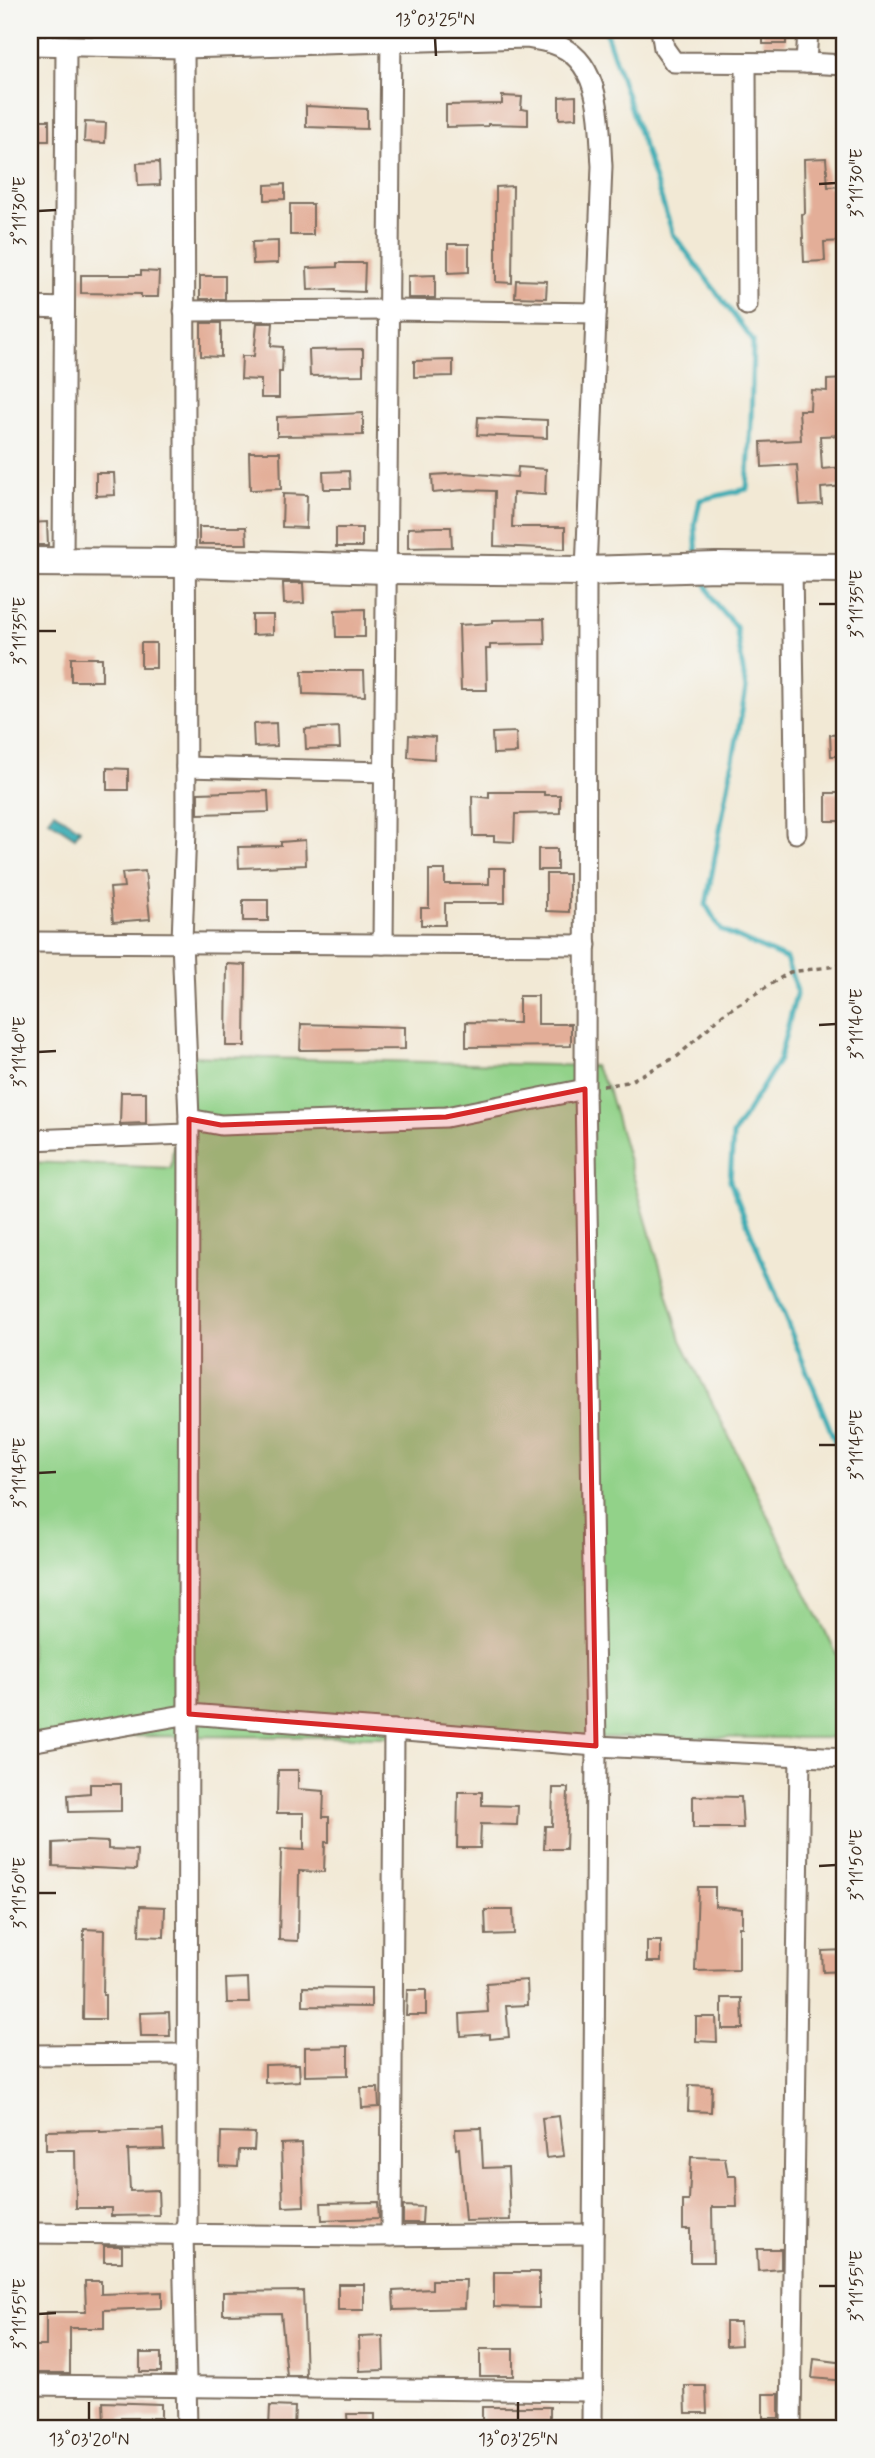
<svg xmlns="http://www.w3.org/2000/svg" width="875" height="2458" font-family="Mynerve,sans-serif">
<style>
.green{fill:#92d289;stroke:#667e54;stroke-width:2}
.water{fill:#39abb3;stroke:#3a6a68;stroke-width:2}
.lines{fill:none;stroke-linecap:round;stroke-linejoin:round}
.stream{stroke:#39abb3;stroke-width:5}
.building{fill:#e3ae98}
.street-casing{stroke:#7b6d5e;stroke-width:23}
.secondary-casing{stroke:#7b6d5e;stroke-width:32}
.path{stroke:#7b6d5e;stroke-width:3.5;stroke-dasharray:5 5;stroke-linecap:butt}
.street{stroke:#fff;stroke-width:19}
.secondary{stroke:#fff;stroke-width:28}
.marked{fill:#d62828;fill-opacity:0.2;stroke:#d62828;stroke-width:5;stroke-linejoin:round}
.ticks{fill:none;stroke:#3b2a1e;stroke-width:2.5}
.neatline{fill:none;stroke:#3b2a1e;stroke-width:2.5}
.ticks-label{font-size:18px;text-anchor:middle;fill:#3b2a1e}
</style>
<rect width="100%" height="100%" fill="#f6f6f2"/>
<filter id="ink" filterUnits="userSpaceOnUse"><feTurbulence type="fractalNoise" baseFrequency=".0143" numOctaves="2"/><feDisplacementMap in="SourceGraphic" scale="14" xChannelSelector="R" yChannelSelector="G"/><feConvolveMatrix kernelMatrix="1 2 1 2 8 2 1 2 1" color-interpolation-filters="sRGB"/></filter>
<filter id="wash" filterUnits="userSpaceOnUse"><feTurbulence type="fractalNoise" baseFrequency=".00686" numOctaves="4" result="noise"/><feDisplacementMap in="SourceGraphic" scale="28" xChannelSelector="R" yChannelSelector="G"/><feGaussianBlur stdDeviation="1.57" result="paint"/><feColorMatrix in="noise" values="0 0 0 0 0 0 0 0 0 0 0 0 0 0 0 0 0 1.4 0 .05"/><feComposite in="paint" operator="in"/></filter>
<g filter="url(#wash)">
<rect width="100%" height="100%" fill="#f2e9d5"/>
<path class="green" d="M183,1056L594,1066L608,1089L681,1340L845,1671V1738L30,1736V1162L171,1168Z"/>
<path class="water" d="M54,812L80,829L75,837L49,820Z"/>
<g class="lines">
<g class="stream">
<path d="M605,30L673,234L753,341L751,422L747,489L700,500L695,524L697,560"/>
<path d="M702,575L714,602L736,627L746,689L706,905L721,930L786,959L797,991L779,1060L733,1135L730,1181L845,1466"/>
</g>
</g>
<g id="blocks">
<g class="building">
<rect x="763" y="30" width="23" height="14"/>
<path d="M502,96L522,97L521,109L528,110V125L488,124V126L446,127V105L502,104Z"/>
<path d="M576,96V118L559,119V97Z"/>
<path d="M306,106L367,109V129L306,127Z"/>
<rect x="30" y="120" width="19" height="21"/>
<path d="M85,122L106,123L105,143L84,142Z"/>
<path d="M826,158L828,187L845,186V241L824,242L825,261L804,262L802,214L805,213L804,159Z"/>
<path d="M159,162L160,185L138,186L137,163Z"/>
<path d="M285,184V199L265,200V185Z"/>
<path d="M513,186L512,283L496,282V187Z"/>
<rect x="290" y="204" width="23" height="31"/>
<path d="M278,241V263L253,264L252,242Z"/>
<path d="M448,244H469V272L448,273Z"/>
<path d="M337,263H365L364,292L336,291V289L308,290L307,268L337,267Z"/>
<path d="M141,271L159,272L158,297H141V294L81,293V275H141Z"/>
<path d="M435,275V298H408V276Z"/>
<rect x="200" y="276" width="25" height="23"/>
<path d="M516,280L547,281L546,298L515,297Z"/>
<path d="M201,323H221V357L201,356Z"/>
<path d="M257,323H273L271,346L283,347L282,372H279V398H261V380L241,379L242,356H254Z"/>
<path d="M363,349V375L310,376L309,350Z"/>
<path d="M453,360V376L414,377V361Z"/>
<path d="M845,379V435L820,436L822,469L845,467V486L821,488L822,504L800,505L797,465L762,467L761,442L801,440L799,410H810L811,390L827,391V380Z"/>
<path d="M363,413V435L277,436V417Z"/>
<path d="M478,417L547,420V438L477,435Z"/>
<path d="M249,452H280L281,489L250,490Z"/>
<path d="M518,467L546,469L545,495L513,493L512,527H565V549L494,546L495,491L464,490L433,493L432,475L463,473L517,477Z"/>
<path d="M349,471L350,489H324L323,472Z"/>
<path d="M96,473H114L115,495L96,496Z"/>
<path d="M283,494L307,495L306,528L282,527Z"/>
<path d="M47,522L48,545H30V523Z"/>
<path d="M199,527H246L247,544H199Z"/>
<path d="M437,527H451L452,547L408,548V528Z"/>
<rect x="336" y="528" width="26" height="19"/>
<path d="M283,583H303L304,603L284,604Z"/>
<path d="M365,609V637H336L335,610Z"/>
<path d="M252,615H273V634L252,635Z"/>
<path d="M544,619L545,644L490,645V649H486L487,690H461L459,625L493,623V620Z"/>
<rect x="141" y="643" width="15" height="25"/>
<rect x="71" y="658" width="31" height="23"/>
<path d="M302,671H364L365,696L303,694Z"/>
<path d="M276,723L277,746L254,747L253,724Z"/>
<path d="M339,727L340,748L306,749L305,729Z"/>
<path d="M516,732L517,753L493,754L492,733Z"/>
<path d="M845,734V756H831L830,735Z"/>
<path d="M409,735L435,737L434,759L408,757Z"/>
<path d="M107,768L128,769V790H107Z"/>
<path d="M268,791L269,812L198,814V793Z"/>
<path d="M489,792H544V795H560V813L515,814L514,842L494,841V836H473L472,796L489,798Z"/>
<rect x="826" y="793" width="19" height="28"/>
<path d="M305,840L306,865L239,868L238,847L281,846V842Z"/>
<rect x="538" y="849" width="19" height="21"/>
<path d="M489,868H505V903H445V925H421V908H429V870H445V884H489Z"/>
<path d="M145,871L150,919L113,922L110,888L124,887L122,873Z"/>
<path d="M546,874H569V912L546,911Z"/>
<rect x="243" y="900" width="25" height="21"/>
<path d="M227,964L246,965L245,1046H226Z"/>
<path d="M519,996H538V1024H571V1046L466,1047V1022L519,1023Z"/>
<path d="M301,1024L405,1027V1049L300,1050Z"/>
<path d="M121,1092H146V1123L120,1124Z"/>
<path d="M278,1770H298V1789L324,1791L323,1817H329V1842H325L324,1872L299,1871L298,1941L279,1940L281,1849L304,1850V1813H277Z"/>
<path d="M90,1784H121V1811L69,1812L68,1795L90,1793Z"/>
<path d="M553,1788H568L566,1849H544L545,1826H552Z"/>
<path d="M458,1792H482V1805L518,1806L517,1825L481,1824L480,1848H457Z"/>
<path d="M693,1796L741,1797L743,1828H693Z"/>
<path d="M85,1841L108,1842V1849L137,1850L136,1870L53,1866V1843Z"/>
<path d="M698,1887H715V1906L742,1909V1927H739V1970L695,1971Z"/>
<path d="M140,1906L165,1907L164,1937L139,1936Z"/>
<path d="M485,1910H513L514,1934L486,1935Z"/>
<path d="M84,1929L104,1930L103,1995H105V2019H83Z"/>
<rect x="647" y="1941" width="14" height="21"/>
<path d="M845,1950V1971L823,1972L822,1951Z"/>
<path d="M248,1978L249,2003H227L226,1979Z"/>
<path d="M527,1980L528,2005L506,2006L509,2037L490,2039V2034L461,2036L460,2014L488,2012L486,1983Z"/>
<path d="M303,1987L371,1988V2007L303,2006Z"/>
<path d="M407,1990H426V2015H406Z"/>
<path d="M722,1998H742L743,2029H722Z"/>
<path d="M169,2012L170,2036H141L140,2013Z"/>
<path d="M696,2017H716L717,2042L696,2041Z"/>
<path d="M348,2046V2075L305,2076V2047Z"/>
<path d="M299,2064L300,2081L265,2083V2065Z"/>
<path d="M689,2085L712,2086L711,2112L688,2111Z"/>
<path d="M361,2088H378L379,2107L362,2108Z"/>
<path d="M559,2116L564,2156L546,2158L542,2118Z"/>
<path d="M481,2128L483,2168L508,2167L510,2220L465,2221L459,2148L456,2149L455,2129Z"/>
<path d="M100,2130V2132L163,2130L164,2149L128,2150L130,2191L158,2190L159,2215L111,2216V2208H76L75,2150H46V2131Z"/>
<path d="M221,2132L255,2133L254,2150H239L238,2167L220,2166Z"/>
<path d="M302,2143L304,2206L283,2207L281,2144Z"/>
<path d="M691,2157L725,2158L728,2176H736L737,2207H712L713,2262H690V2229H683V2201H689Z"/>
<path d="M378,2202L379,2218L322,2220L321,2203Z"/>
<path d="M403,2206L423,2207L422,2223H403Z"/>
<rect x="104" y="2246" width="18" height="16"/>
<path d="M757,2249H781V2269L758,2271Z"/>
<path d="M494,2272H539V2308L494,2307Z"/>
<path d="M432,2280H466L465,2308L394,2310L393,2291L432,2289Z"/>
<path d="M85,2281H101V2294L162,2292V2308L104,2310V2328H70V2373H30V2346H46V2312H86Z"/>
<rect x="338" y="2284" width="26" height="26"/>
<path d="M303,2291L306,2376H287L281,2313L223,2314V2292Z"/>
<path d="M726,2322H740L741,2345L726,2346Z"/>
<path d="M383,2336L384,2370L360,2371L359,2337Z"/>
<rect x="480" y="2349" width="33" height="27"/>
<rect x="140" y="2353" width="21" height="19"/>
<path d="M814,2359L845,2363V2381L812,2378Z"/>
<path d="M685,2386H706L707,2413H686Z"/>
<rect x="763" y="2394" width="16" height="24"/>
<path d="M103,2402L161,2404V2418H121V2425H104Z"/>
<path d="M270,2406L295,2407L294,2428H269Z"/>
<rect x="482" y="2407" width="68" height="19"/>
<path d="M347,2414H375V2428H348Z"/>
</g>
</g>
</g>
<g filter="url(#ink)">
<use href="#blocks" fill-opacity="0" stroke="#7b6d5e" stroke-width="2"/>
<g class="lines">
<defs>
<g id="street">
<path d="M184,30L186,829L182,941L189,1119L187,2222L183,2234L187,2428"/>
<path d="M661,30L664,48L674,62L806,63L808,30"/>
<path d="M30,45L184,48L527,38C536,40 545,41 554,44C603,60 599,124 602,166L586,571L585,1089L596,1746L592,2428"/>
<path d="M806,63L845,65"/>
<path d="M746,64L747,305"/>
<path d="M30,307L64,308"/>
<path d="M184,311L390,310L596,313"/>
<path d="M63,563L66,46"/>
<path d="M792,567L796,833"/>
<path d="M186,767L385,772"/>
<path d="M30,942L586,945"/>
<path d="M383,944L391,31"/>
<path d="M189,1119L221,1125L446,1117L585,1089"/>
<path d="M30,1140L187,1134"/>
<path d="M30,1742L189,1714L596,1746L845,1758"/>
<path d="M30,2055L187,2054"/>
<path d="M30,2233L372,2236L593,2234"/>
<path d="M391,2236L394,1730"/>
<path d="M30,2385L592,2391"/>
<path d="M791,2428L800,1755"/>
</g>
<path id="secondary" d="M30,562L185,563L387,569L586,571L716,567L845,568"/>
</defs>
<use href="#street" class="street-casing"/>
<use href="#secondary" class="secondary-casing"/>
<path class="path" d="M603,1086L628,1082L678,1056L723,1014L790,972L845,965"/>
<use href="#street" class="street"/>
<use href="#secondary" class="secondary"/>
</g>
</g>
<path class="marked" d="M585,1089L596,1746L189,1714V1119L221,1125L446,1117Z"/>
<path class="ticks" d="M435,38L436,56M819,184L836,183M38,211L56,210M819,604H836M38,631H56M819,1025L836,1024M38,1052L56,1051M819,1445H836M38,1473L56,1472M819,1866L836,1865M38,1893H56M819,2286H836M38,2314L56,2313M89,2402V2420M518,2402V2420"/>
<rect width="875" height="2458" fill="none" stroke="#f6f6f2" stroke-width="77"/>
<rect x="38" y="38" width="798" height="2382" class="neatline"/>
<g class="ticks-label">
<text x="435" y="25">13°03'25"N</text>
<text transform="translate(856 183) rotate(-90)" y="6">3°11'30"E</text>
<text transform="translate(19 211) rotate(-90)" y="6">3°11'30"E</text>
<text transform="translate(856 604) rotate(-90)" y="6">3°11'35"E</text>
<text transform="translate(19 631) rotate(-90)" y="6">3°11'35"E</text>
<text transform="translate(856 1024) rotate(-90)" y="6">3°11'40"E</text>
<text transform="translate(19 1052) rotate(-90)" y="6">3°11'40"E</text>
<text transform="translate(856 1445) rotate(-90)" y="6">3°11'45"E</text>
<text transform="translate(19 1473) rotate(-90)" y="6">3°11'45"E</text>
<text transform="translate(856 1865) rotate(-90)" y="6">3°11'50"E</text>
<text transform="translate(19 1893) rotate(-90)" y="6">3°11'50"E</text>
<text transform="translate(856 2286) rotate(-90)" y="6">3°11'55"E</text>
<text transform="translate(19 2314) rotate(-90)" y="6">3°11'55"E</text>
<text x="89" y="2445">13°03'20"N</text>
<text x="518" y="2445">13°03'25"N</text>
</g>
</svg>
